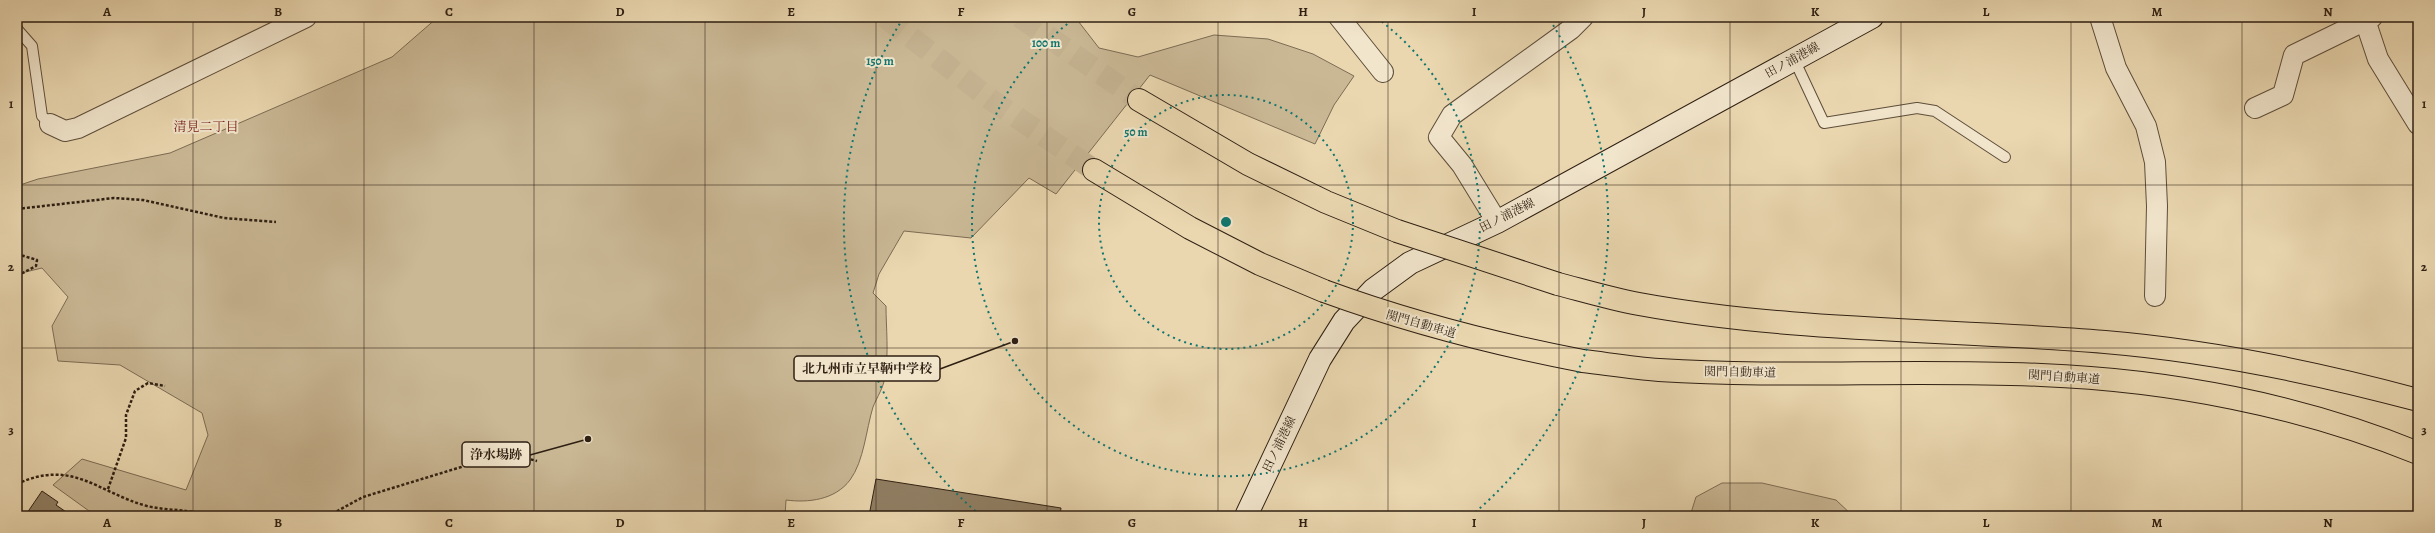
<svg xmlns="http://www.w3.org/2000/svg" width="2435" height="533" font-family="Alegreya,'Noto Serif JP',serif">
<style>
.green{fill:#cab895;stroke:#7c6c54}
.building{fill:#907f64;stroke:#2e1f12}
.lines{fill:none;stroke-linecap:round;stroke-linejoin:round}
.motorway-tunnel{stroke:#c4b290;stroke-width:22;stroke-dasharray:22 11;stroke-linecap:butt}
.service-casing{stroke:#5d4d3a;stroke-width:12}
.minor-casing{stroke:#5d4d3a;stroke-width:22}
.secondary-casing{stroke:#2e1f12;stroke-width:24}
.motorway-casing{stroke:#2e1f12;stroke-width:24}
.path{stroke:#2e1f12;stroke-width:2.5;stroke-dasharray:3 2;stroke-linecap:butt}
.service{stroke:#f1e5cc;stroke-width:10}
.minor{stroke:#f1e5cc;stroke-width:20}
.secondary{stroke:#f1e5cc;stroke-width:22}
.motorway{stroke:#ead7b0;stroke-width:22}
.motorway-bridge-casing{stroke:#2e1f12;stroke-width:24;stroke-linecap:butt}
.motorway-bridge{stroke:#ead7b0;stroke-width:22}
.grid{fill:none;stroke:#2e1f12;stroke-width:1;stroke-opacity:0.55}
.ring{fill:none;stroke:#0f766e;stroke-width:2;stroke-dasharray:2 4}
.labels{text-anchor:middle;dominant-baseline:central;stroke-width:4;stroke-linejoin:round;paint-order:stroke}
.street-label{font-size:12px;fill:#2e1f12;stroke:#f1e5cc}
.neighbourhood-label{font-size:13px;fill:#7a1f14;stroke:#f1e5cc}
.centre{fill:#0f766e;stroke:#f1e5cc;stroke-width:2}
.ring-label{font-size:12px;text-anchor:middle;font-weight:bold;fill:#0f766e;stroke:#f1e5cc;stroke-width:4;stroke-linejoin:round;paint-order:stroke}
.leader{fill:none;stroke:#2e1f12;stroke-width:1.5}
.callout-dot{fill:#2e1f12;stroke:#f1e5cc;stroke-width:1.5}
.callout{fill:#f1e5cc;stroke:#2e1f12;stroke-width:1.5}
.callout-label{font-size:13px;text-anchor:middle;font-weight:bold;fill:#2e1f12}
.neatline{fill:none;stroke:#2e1f12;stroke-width:1.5}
.grid-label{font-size:13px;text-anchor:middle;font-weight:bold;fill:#2e1f12}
</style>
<rect width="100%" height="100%" fill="#ead7b0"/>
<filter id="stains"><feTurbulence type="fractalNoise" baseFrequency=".005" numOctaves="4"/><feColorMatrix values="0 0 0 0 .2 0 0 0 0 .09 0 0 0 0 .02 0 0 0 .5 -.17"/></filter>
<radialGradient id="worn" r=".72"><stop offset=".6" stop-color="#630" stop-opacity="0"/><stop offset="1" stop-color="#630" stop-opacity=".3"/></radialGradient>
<g class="green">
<path d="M438,17H1075L1099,48L1138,57L1214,35L1268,39L1313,54L1354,76L1334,105L1315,144L1150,75L1056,194L1029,178L971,238L904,231L879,274L873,293L886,306C886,328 889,353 885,376C884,387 877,397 873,407C866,430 864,461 850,480C835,500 808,503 786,500L785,516H96L53,485L82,459L186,490L208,435L202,413L120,365L58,361L52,326L68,297L42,268L17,274V186L38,179L170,153L392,57Z"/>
<path d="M1722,483H1762L1836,500L1853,516H1690L1696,497Z"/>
</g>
<g class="building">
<path d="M876,479L1061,508L1060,516H869Z"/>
<path d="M42,491L58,502L56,505L72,516H25Z"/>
</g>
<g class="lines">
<g class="motorway-tunnel">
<path d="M885,17L990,99L1094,170"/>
<path d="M1020,17L1139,100"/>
</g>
<defs>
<g id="service">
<path d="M17,29L32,46L42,116L50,124"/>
<path d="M1794,59L1824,123L1917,108L1935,111L2005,157"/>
</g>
<g id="minor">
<path d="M1339,17L1383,72"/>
<path d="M2100,17L2116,68L2146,126L2155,162L2157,206L2155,296"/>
<path d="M2364,17L2378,59L2418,124"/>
<path d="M2255,108L2283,95L2294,55L2372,17"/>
<path d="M50,124L65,131L78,128L306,17"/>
<path d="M1497,222L1462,165L1439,137L1452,115L1571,29L1583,17"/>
</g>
<path id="secondary" d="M1246,516L1320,359L1344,321L1373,290L1410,263L1497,222L1872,17"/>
<g id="motorway">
<path d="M1139,100L1248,164L1326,202L1397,231"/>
<path d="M1094,170L1190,228L1260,264L1324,291"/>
<path d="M1558,284C1585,291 1612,299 1639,304C1791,332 1951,329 2105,342C2212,351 2314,372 2418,400"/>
<path d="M1583,361C1608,364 1633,368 1659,370C1786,378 1914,369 2041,375C2169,380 2300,405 2418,453"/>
</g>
</defs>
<use href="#service" class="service-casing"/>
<use href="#minor" class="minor-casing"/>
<use href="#secondary" class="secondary-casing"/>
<use href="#motorway" class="motorway-casing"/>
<g class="path">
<path d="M17,209L114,198L143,200L224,218L276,222"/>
<path d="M17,254L37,260L36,266L17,276"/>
<path d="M17,484C73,458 98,493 147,506C168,511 190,509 210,516"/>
<path d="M108,489L126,438V415L135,391L148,383L165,386"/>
<path d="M328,516L363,497L507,453L537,461"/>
</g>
<use href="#service" class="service"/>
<use href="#minor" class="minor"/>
<use href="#secondary" class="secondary"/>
<use href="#motorway" class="motorway"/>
<defs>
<g id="motorway-bridge">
<path d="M1397,231L1558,284"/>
<path d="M1324,291C1409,322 1494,344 1583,361"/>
</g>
</defs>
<use href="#motorway-bridge" class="motorway-bridge-casing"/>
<use href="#motorway-bridge" class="motorway-bridge"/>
</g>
<path class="grid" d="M193,17V516M364,17V516M534,17V516M705,17V516M876,17V516M1047,17V516M1218,17V516M1388,17V516M1559,17V516M1730,17V516M1901,17V516M2071,17V516M2242,17V516M17,185H2418M17,348H2418"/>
<g class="ring">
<circle cx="1226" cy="222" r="127"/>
<path d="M1377 18A254 254 0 1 1 1075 18"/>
<path d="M980 515A382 382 0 0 1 902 20M1550 20A382 382 0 0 1 1472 515"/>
</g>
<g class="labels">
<g class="street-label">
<text transform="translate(1792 60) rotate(-29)">田ノ浦港線</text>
<text transform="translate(1507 215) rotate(-27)">田ノ浦港線</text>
<text transform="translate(1421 324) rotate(16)">関門自動車道</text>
<text transform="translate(1740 372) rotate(1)">関門自動車道</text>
<text transform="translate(2064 377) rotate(4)">関門自動車道</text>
<text transform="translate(1279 444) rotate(-64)">田ノ浦港線</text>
</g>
<g class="neighbourhood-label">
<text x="206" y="126">清見二丁目</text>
</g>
</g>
<circle cx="1226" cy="222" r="6" class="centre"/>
<g class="ring-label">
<text x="1046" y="47">100 m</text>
<text x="880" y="65">150 m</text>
<text x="1136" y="136">50 m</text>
</g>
<path class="leader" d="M1015 341L940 369M588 439L530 455"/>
<g class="callout-dot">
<circle cx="1015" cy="341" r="4"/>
<circle cx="588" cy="439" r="4"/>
</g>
<g class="callout">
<rect x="794" y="356" width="146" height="25" rx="4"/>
<rect x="462" y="442" width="68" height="25" rx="4"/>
</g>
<g class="callout-label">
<text x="867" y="373">北九州市立早鞆中学校</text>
<text x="496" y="459">浄水場跡</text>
</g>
<rect width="2435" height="533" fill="none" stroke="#ead7b0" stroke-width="44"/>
<rect x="22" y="22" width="2391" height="489" class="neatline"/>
<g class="grid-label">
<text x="107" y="16">A</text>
<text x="278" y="16">B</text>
<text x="449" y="16">C</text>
<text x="620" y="16">D</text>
<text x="791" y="16">E</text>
<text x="961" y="16">F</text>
<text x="1132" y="16">G</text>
<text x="1303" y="16">H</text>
<text x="1474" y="16">I</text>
<text x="1644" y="16">J</text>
<text x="1815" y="16">K</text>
<text x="1986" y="16">L</text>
<text x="2157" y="16">M</text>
<text x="2328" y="16">N</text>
<text x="11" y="108">1</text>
<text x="2424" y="108">1</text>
<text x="11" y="271">2</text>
<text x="2424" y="271">2</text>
<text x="11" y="434">3</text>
<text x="2424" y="434">3</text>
<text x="107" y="527">A</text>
<text x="278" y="527">B</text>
<text x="449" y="527">C</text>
<text x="620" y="527">D</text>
<text x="791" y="527">E</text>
<text x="961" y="527">F</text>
<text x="1132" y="527">G</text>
<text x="1303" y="527">H</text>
<text x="1474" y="527">I</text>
<text x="1644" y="527">J</text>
<text x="1815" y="527">K</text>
<text x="1986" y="527">L</text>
<text x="2157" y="527">M</text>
<text x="2328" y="527">N</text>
</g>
<rect width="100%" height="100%" filter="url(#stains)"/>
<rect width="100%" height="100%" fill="url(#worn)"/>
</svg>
